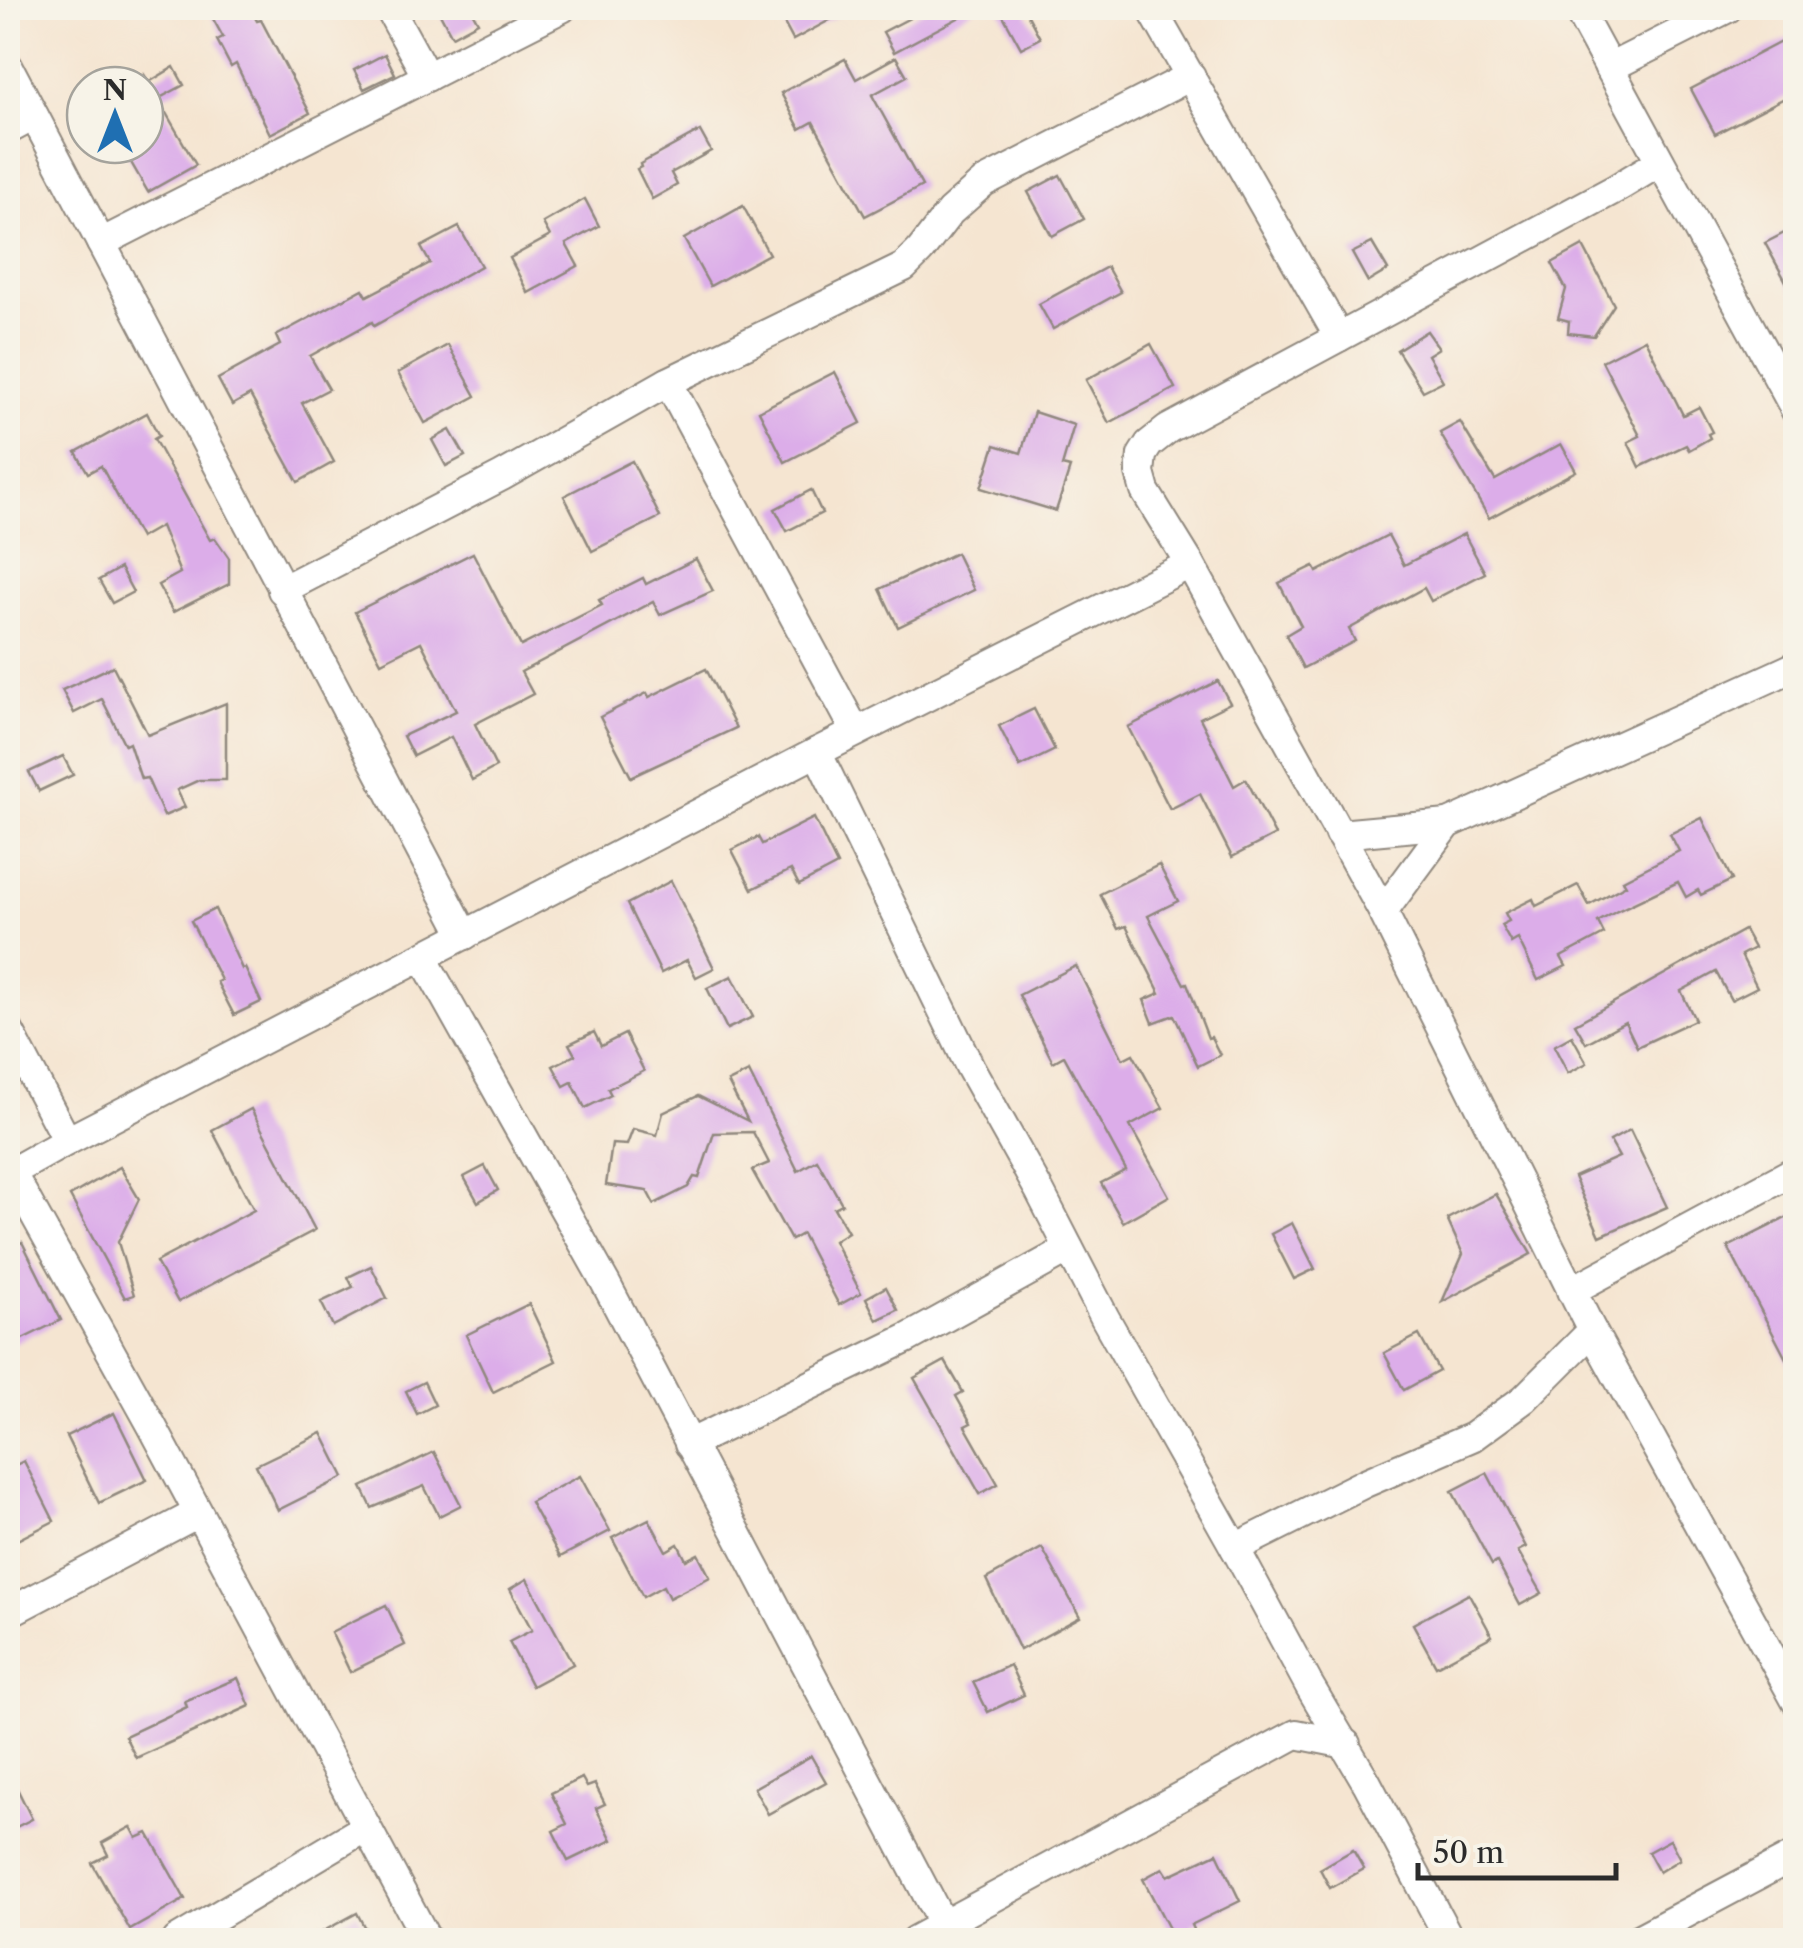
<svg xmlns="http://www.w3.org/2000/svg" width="1803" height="1948" font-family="'Libre Caslon Text',serif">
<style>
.building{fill:#dcade9}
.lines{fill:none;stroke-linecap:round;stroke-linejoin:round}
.street-casing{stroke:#90887e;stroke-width:32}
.street{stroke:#fff;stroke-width:28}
</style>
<rect width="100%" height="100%" fill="#f7f3e8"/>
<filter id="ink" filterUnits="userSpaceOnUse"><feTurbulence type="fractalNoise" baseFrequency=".01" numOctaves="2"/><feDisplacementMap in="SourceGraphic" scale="20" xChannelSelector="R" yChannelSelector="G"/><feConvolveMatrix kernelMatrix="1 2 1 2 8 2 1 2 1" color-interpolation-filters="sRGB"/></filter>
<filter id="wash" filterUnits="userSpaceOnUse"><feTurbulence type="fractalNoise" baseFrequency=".0048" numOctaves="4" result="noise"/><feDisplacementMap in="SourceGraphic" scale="40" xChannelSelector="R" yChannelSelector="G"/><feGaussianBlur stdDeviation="2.25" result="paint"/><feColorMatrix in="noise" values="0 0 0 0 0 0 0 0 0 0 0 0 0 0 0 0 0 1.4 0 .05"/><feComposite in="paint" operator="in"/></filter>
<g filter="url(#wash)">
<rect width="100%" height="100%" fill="#f5e5d1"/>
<g id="blocks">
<g class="building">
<path d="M207,8H250L257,21L261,20L310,113L270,134L236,64L231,67L217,40L223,37Z"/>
<path d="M437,8H470L478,22L452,36Z"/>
<path d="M776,8H852L793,40Z"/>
<path d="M929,8H977L894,52L883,32Z"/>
<path d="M999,8H1024L1040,38L1021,48Z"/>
<path d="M1796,34V92L1715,134L1691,89Z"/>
<path d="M385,54L395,74L364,89L354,70Z"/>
<path d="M896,57L907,76L872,95L922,186L865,216L813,122L800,129L781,93L845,59L856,79Z"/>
<path d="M174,67L184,85L158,99L196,165L148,192L121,145H145V76L149,82Z"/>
<path d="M700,131L711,151L671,173L677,185L652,199L637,169L641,167L640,164Z"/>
<path d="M1060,175L1084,219L1052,236L1028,192Z"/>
<path d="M585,199L599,226L566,244L578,266L528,293L510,258L550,236L543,223Z"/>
<path d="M743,206L769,254L710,286L684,239Z"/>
<path d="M459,227L481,266L374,326L372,322L310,356L329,389L302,403L334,462L298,482L250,395L232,405L218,379L280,345L276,336L363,289L367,296L430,263L421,247Z"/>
<path d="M1796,227V300L1765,243Z"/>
<path d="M1372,243L1388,270L1368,282L1352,253Z"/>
<path d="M1583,246L1614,305L1594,336L1568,333L1569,321L1558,318L1566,289L1552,263Z"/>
<path d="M1107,267L1121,292L1053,329L1039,304Z"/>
<path d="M1427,331L1439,348L1428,355L1443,381L1423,391L1397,350Z"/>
<path d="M1645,339L1683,415L1699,407L1712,432L1708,434L1710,438L1689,450L1686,445L1640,467L1628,442L1640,436L1602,361Z"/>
<path d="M1151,344L1175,388L1109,423L1086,380Z"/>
<path d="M448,345L476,396L425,423L398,373Z"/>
<path d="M835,372L861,423L785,462L759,411Z"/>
<path d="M1034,412L1074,425L1062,466L1070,468L1056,511L981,488L995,445L1021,453Z"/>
<path d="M147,413L159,436L154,439L210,540L215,538L229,558V584L173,612L158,585L180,573L161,526L140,538L101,466L88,473L76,452Z"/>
<path d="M1460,422L1495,480L1561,444L1576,471L1489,518L1440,433Z"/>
<path d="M450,430L465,456L446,466L432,440Z"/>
<path d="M632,461L660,517L592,551L564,496Z"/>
<path d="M811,490L822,513L787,531L775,509Z"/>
<path d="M1464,534L1485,573L1431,601L1424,588L1349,629L1355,641L1303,668L1286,635L1301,626L1279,583L1314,566L1317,572L1388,535L1404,565Z"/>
<path d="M473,553L521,646L602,605L599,600L643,578L646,584L696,559L713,591L660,615L653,602L521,672L533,694L475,724L496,767L472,780L451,737L413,756L403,736L456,711L421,642L381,662L355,612Z"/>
<path d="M956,553L974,590L898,627L880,589Z"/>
<path d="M120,568L133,592L112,603L99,580Z"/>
<path d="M113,666L148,735L226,703V780H199L177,790L185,807L164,816L147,778L141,779L129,743L125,745L102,699L74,713L62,690Z"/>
<path d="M706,669L736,728L631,777L600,717L647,693L649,697Z"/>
<path d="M1218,681L1230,703L1200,718L1234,786L1246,779L1275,835L1232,857L1200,794L1170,809L1128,727Z"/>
<path d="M1034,709L1055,750L1020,767L999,726Z"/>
<path d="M63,756L73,775L39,791L29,772Z"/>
<path d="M814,818L837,865L799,885L791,870L752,889L732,850L758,837L762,844Z"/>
<path d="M1702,818L1732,880L1701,895L1698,890L1686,897L1678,882L1617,911L1598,922L1604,934L1561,957L1566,966L1538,980L1518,939L1511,943L1501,925L1509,921L1505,913L1533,899L1536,906L1578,885L1589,905L1626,885L1623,880L1679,851L1670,834Z"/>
<path d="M1159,865L1178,901L1148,916L1184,984L1187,983L1208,1038L1211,1037L1220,1055L1198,1066L1174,1015L1153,1023L1144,1000L1160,993L1126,926L1118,929L1100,894Z"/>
<path d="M671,881L714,968L696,977L687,960L661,973L627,904Z"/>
<path d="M215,909L242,969L245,968L261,1002L234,1015L217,982L221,980L191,921Z"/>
<path d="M1744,930L1754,948L1741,955L1757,987L1731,1000L1716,972L1681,991L1695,1020L1637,1047L1625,1022L1586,1043L1575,1024Z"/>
<path d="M1076,966L1123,1059L1133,1054L1163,1108L1130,1126L1169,1196L1123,1222L1101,1183L1126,1170L1064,1056L1053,1062L1019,995Z"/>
<path d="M732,976L753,1017L727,1029L707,988Z"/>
<path d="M594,1032L601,1046L625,1034L644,1071L608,1089L611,1095L585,1108L572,1082L564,1086L553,1066L575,1055L569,1044Z"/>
<path d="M1572,1036L1587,1063L1568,1073L1554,1046Z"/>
<path d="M749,1072L798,1171L817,1160L842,1204L834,1208L848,1232L834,1241L861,1293L839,1305L802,1234L791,1240L752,1170L769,1163L753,1132L714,1133L699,1178L694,1177L688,1187L654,1204L647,1191L606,1185L612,1144L627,1145L633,1129L657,1135L663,1113L698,1096L748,1121L728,1082Z"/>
<path d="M251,1109L315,1230L178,1302L156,1262L254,1210L212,1130Z"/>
<path d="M1630,1130L1667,1207L1600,1236L1574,1177L1619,1157L1610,1141Z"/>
<path d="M485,1166L498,1190L478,1202L464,1177Z"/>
<path d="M120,1167L139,1199L118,1242L134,1295L125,1298L70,1196Z"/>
<path d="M1496,1194L1531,1254L1442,1302L1463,1254L1447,1219Z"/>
<path d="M1796,1213V1378L1728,1247Z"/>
<path d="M1292,1223L1315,1269L1294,1279L1271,1234Z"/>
<path d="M22,1242L61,1320L8,1346V1249Z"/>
<path d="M371,1266L387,1298L333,1326L321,1302L353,1287L348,1277Z"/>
<path d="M886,1287L898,1310L877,1320L866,1298Z"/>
<path d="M529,1304L556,1361L493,1392L466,1335Z"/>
<path d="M1419,1335L1439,1371L1404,1390L1384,1353Z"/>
<path d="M945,1361L963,1392L956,1396L971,1423L965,1426L998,1484L980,1494L914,1378Z"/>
<path d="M424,1382L435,1405L417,1414L406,1391Z"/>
<path d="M114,1413L147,1480L99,1503L66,1436Z"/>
<path d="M322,1433L344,1477L278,1510L256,1465Z"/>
<path d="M434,1452L461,1505L439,1516L424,1486L372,1508L362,1487Z"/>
<path d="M24,1461L54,1521L17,1540L8,1520V1469Z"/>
<path d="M1487,1473L1526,1547L1518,1551L1542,1593L1520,1605L1497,1562L1492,1565L1452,1491Z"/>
<path d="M580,1476L610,1531L560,1557L530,1502Z"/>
<path d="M649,1519L666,1551L678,1544L686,1560L698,1554L710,1577L669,1598L663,1586L643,1597L612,1538Z"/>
<path d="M1042,1548L1080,1617L1020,1650L986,1579Z"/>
<path d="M527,1579L573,1664L532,1686L509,1642L532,1630L510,1589Z"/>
<path d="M1469,1594L1492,1636L1436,1666L1413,1624Z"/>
<path d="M386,1605L405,1645L350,1672L331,1632Z"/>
<path d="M1010,1665L1024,1695L988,1712L973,1682Z"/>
<path d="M238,1678L250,1706L136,1758L125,1736L187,1707L185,1701Z"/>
<path d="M811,1756L826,1782L768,1814L754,1788Z"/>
<path d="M8,1770L32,1819L14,1828L8,1815Z"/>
<path d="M582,1778L587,1787L595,1784L605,1804L596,1808L612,1840L568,1861L553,1831L567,1824L551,1793Z"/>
<path d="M131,1827L137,1838L148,1833L185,1899L130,1930L92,1863L108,1855L102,1843Z"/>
<path d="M1670,1840L1680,1859L1659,1872L1648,1852Z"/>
<path d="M1353,1850L1364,1869L1330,1888L1320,1869Z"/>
<path d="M1217,1853L1240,1901L1191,1925L1198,1940H1175L1143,1879L1163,1868L1168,1876Z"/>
<path d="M357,1913L371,1940H307Z"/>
</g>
</g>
</g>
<g filter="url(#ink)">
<use href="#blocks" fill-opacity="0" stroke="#90887e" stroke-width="2.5"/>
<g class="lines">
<defs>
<g id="street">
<path d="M389,8L427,77"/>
<path d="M1151,8L1339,337"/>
<path d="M1577,8L1796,411"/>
<path d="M8,66L465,935"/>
<path d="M1609,68L1728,8"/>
<path d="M8,130L34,116"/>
<path d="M1660,162L1617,188L1168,429L1149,444L1142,455L1140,473L1145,491L1190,564L1383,912L1592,1331L1796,1701"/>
<path d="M101,243L562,8"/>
<path d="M668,382L856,732"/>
<path d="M282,590L502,476L668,382L904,267L920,251L950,212L984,182L1191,76"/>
<path d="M817,752L970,1067L1040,1192L1105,1318L1235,1548L1309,1685L1367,1783L1450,1940"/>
<path d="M1339,834L1448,824"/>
<path d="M1383,912L1448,824L1796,666"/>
<path d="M423,958L605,1282L951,1940"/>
<path d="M8,1029L67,1141"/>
<path d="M11,1172L152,1426L427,1940"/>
<path d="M8,1174L67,1141L817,752L1190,564"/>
<path d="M1571,1291L1796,1170"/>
<path d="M689,1444L908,1338L1069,1249"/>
<path d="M1235,1548L1365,1483L1472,1437L1524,1399L1592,1331"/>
<path d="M8,1613L198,1513"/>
<path d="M177,1940L366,1827"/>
<path d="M915,1940L1296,1734L1346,1744"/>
<path d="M1636,1940L1796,1855"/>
</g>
</defs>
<use href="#street" class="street-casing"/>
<use href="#street" class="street"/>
</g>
</g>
<rect width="1803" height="1948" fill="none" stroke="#f7f3e8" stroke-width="40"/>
<g transform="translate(115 115)"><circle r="48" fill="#f7f3e8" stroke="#a5a39c" stroke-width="2.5"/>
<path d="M0-8L18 38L0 25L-18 38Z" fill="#1f6fb2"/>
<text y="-15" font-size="28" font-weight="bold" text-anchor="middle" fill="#2b2b2b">N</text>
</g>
<path d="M1418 1863v15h198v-15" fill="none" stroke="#2b2b2b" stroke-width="5"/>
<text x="1433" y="1863" font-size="30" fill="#2b2b2b" stroke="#f7f3e8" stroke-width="8" paint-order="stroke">50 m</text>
</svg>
